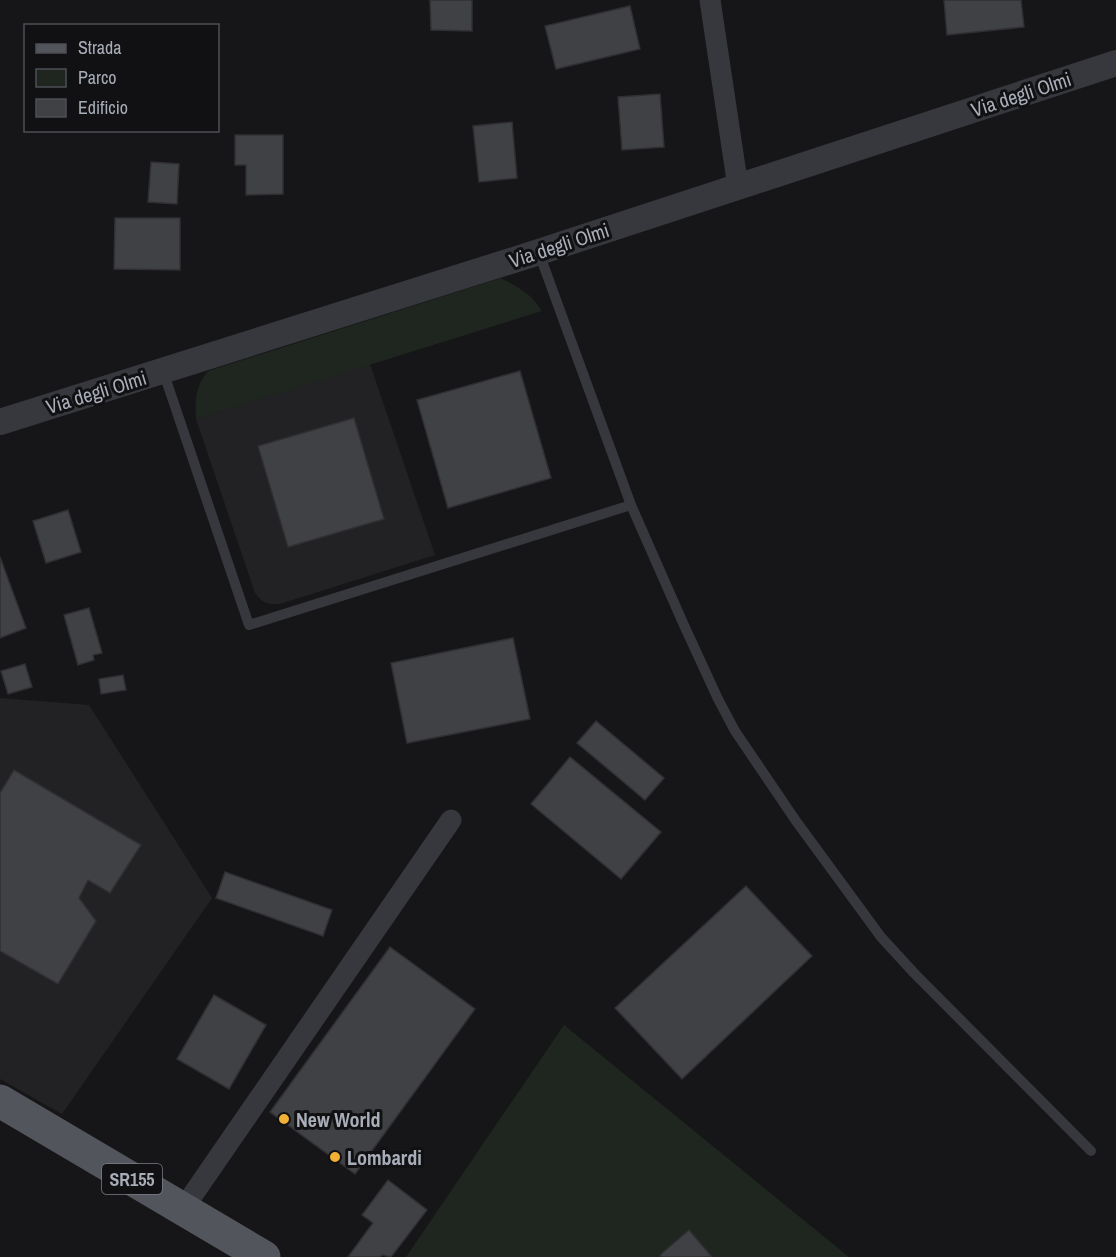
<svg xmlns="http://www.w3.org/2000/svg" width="1116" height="1257" font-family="'Archivo Narrow',sans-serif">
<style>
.built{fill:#222225}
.green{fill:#1e261f}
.building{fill:#404145;stroke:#303034;stroke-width:1.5}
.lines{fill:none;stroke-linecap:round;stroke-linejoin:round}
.service{stroke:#37383d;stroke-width:10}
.minor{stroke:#37383d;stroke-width:21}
.tertiary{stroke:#37383d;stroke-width:26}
.primary{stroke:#53555c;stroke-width:33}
.poi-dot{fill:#f2b134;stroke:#111113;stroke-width:2}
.labels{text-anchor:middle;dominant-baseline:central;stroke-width:6;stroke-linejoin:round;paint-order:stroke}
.shield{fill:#111113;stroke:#7b7e86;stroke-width:1.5}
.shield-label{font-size:18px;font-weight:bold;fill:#a8adb8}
.street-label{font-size:20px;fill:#a8adb8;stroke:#111113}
.poi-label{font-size:20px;font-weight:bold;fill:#a8adb8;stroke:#111113;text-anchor:start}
</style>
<rect width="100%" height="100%" fill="#161618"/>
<g class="built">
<path d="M370,364L435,555L280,604H270L262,601L255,593L196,419Z"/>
<path d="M0,698L89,705L212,898L62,1114L0,1079Z"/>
</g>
<g class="green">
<path d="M501,278C518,287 532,294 542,311L196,419C195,400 195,387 208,371Z"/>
<path d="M564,1025L849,1257H406Z"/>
</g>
<g class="building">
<path d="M430,0H472V31L431,30Z"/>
<path d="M944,0H1021L1024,27L947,35Z"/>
<path d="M630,6L640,49L556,69L545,26Z"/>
<path d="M660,94L664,147L622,150L618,97Z"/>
<path d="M512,122L517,178L479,182L473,126Z"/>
<path d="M235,135H283V194L246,195V165H235Z"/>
<path d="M151,162L179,164L177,204L148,202Z"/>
<path d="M115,218H180V270L114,269Z"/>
<path d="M520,371L551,478L448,508L417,400Z"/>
<path d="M354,418L384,519L288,547L258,446Z"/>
<path d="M68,510L81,552L46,563L33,521Z"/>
<path d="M0,557L26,628L0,638Z"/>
<path d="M89,608L102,653L93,655L94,660L78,665L64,615Z"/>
<path d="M513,638L530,719L407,743L391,663Z"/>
<path d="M25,664L32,687L8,694L1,671Z"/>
<path d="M123,675L126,690L101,694L99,679Z"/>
<path d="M596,721L664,778L645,800L577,743Z"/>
<path d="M570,757L661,832L621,879L531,804Z"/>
<path d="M14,770L141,845L110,893L88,880L79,898L96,921L58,984L0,951V793Z"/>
<path d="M225,872L332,910L323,936L216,898Z"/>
<path d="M746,886L812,956L682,1079L615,1008Z"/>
<path d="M390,947L475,1009L355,1174L270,1112Z"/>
<path d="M214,995L266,1025L229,1089L177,1059Z"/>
<path d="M388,1180L427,1210L391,1257L382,1255L381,1257H348L373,1223L362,1215Z"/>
<path d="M689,1230L712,1257H662L660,1255Z"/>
</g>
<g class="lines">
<g class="service">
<path d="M539,253L631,505L683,623L718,699L735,731L796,821L881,937L914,973L1091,1151"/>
<path d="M163,371L249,625L631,505"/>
</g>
<g class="minor">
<path d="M710,0L738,187"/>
<path d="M183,1209L451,820"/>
</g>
<path class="tertiary" d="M0,422L539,252L1116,63"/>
<path class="primary" d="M0,1101L264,1257"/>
</g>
<g class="poi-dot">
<circle cx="284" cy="1119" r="6"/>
<circle cx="335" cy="1157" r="6"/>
</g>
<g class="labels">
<rect class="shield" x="102" y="1164" width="60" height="30" rx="4.5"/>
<g class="shield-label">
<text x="132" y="1179">SR155</text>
</g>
<g class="street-label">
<text transform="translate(1021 94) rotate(-18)">Via degli Olmi</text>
<text transform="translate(559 245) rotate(-18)">Via degli Olmi</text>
<text transform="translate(96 392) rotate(-17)">Via degli Olmi</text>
</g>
<g class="poi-label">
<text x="296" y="1119">New World</text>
<text x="347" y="1157">Lombardi</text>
</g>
</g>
<rect x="24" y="24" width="195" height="108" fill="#111113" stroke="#4d4f55" stroke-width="1.5"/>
<rect x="36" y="44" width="30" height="9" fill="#53555c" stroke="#4d4f55" stroke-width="1.5"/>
<text x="78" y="54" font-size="18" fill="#a8adb8">Strada</text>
<rect x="36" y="69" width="30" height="18" fill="#1e261f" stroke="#4d4f55" stroke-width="1.5"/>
<text x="78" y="84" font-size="18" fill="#a8adb8">Parco</text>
<rect x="36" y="99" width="30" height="18" fill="#404145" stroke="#4d4f55" stroke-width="1.5"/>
<text x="78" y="114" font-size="18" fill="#a8adb8">Edificio</text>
</svg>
